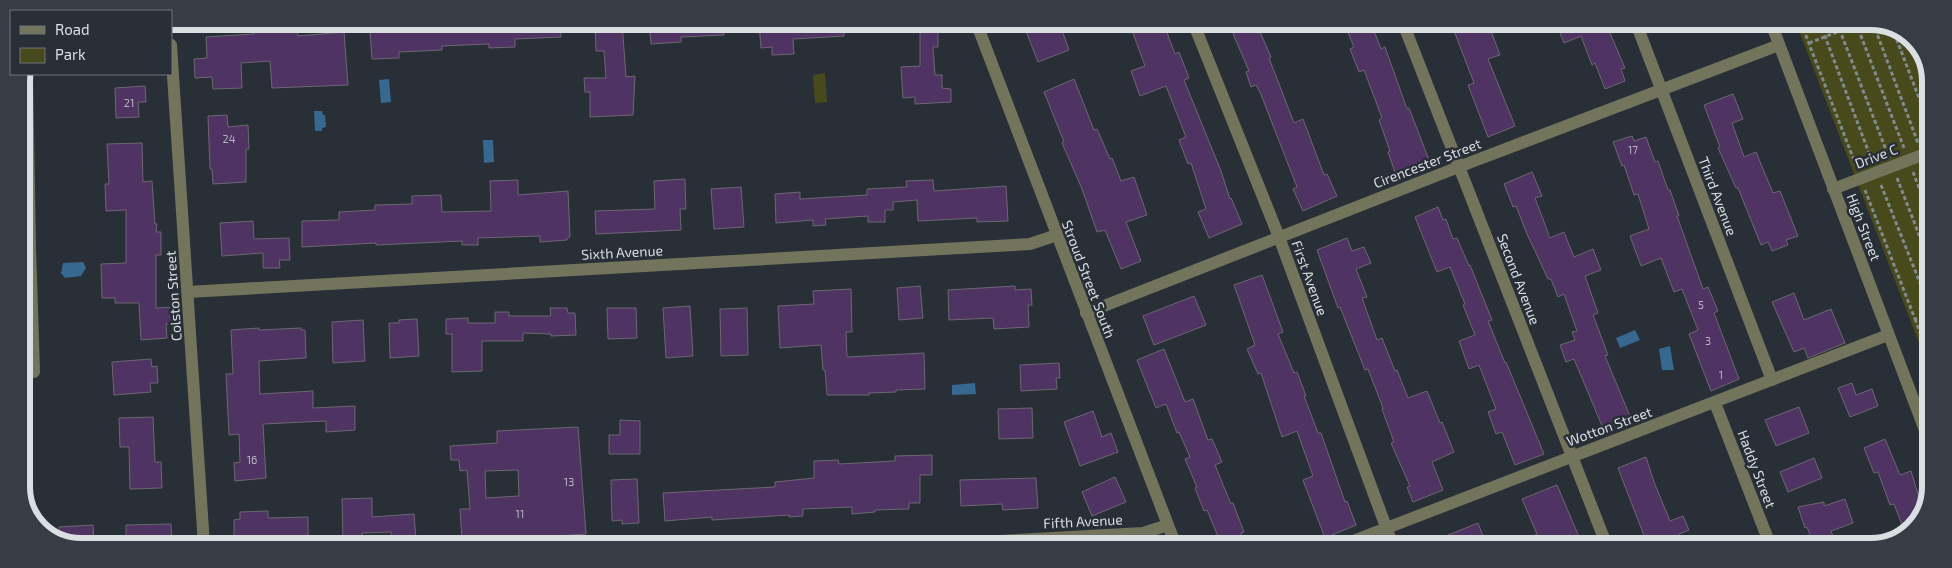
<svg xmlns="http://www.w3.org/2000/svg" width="1952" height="568" font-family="'Exo 2',sans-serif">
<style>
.green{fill:#484a1b}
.water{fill:#376890}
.building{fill:#4f3362;stroke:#6d6772;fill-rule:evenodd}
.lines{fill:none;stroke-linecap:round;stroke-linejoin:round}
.path{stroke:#83898f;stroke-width:3;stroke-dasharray:4 2.5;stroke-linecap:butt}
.minor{stroke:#72745b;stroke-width:12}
.labels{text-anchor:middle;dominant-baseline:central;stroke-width:5;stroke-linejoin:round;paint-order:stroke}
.number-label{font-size:11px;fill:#b7b4c4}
.street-label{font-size:14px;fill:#dadfe4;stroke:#282f37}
.rim{fill:none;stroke:#dadfe4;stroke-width:6}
</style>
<rect width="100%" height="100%" fill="#282f37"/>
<g class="green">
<path d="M1796,23H1886L1916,42L1931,77L1929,369Z"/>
<path d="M825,73L827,102L815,103L813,75Z"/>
</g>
<g class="water">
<path d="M389,79L391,102L381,103L379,80Z"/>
<path d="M314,111H322L323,115H325L326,127L322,128V131H315Z"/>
<path d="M483,140H493L494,162L484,163Z"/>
<path d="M83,262L86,268L81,276L65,278L61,273L63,263Z"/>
<path d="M1635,330L1640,340L1620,348L1616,338Z"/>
<path d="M1670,346L1674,370H1662L1659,349Z"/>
<path d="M975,383L976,394L952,395V385Z"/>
</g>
<g class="building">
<path d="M416,22H441V25L505,22H560L561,37L515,39V47L489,48V44L442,46V50L399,52V58L372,59L370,32L380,31V27L416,24Z"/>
<path d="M595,22H622L626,77L635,76L633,115L590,117V92H585L584,78H606L604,51H596Z"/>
<path d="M649,22H723L724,35L681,37V42L651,44Z"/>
<path d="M773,22H844V36L793,39L794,54L772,55V47L761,48L759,23Z"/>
<path d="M920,22H938V47H933L935,75H942V88L951,89V102L915,104V97L903,98L901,67L920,66Z"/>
<path d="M1048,22H1059L1069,50L1038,62L1026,31Z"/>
<path d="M1129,22H1163L1175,54L1179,52L1189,78L1184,80L1221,171L1230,199L1231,198L1242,224L1209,238L1198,212L1206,209L1191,163L1188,164L1179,140L1186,137L1166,86L1140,96L1131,71L1145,66Z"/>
<path d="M1228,22L1256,23L1271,57L1269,58L1294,123L1303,119L1324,175L1327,174L1337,196L1303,211L1293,189L1297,187L1260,92L1256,85L1251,87L1246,72L1249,71Z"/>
<path d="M1344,23H1371L1381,49L1385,47L1407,109L1409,108L1431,165L1397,178L1388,152L1390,151L1379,120L1382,118L1364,70L1359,72L1350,49L1354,47Z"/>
<path d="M1451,23H1488L1500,55L1488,59L1515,126L1488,137L1468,85L1474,83Z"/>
<path d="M1556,23H1612L1607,26L1625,68L1621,69L1625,81L1605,89L1595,63L1592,65L1581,36L1564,43Z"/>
<path d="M297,29L298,36L344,32L348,85L272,88L270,61L241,63L242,88L213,89L212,77L195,78L194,59L207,58L206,37L254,34L253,32Z"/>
<path d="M1074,79L1094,130L1097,129L1110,159L1112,158L1121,181L1134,177L1147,215L1126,222L1141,261L1121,269L1105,230L1097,232L1082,189L1062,143L1064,142L1044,92Z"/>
<path d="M145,86L146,102H138L139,117L116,118L115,88Z"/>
<path d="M1733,94L1743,119L1732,123L1744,157L1756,152L1773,193L1780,191L1798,236L1786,240L1788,245L1772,251L1768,242L1761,245L1738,188H1736L1718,148L1720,147L1704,105Z"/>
<path d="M227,115L228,127L248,125L249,149H246V182L213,184L212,169H210L208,116Z"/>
<path d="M1632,136L1634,141L1646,137L1655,162L1658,161L1668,190H1670L1679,216H1677L1703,289L1708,287L1718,311L1714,313L1739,379L1711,391L1689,334L1698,330L1682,289L1674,292L1661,258L1641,266L1630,236L1649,229L1638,194L1634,195L1624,165L1622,166L1613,142Z"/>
<path d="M142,143L143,182L152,181L155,224H157L156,232H161V255H156V308L172,307L173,324H166L167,338L141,340L139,303H115V298H102L101,264L126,263V210L106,211L105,184H109L107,144Z"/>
<path d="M1532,172L1542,196L1535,198L1550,238L1564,232L1574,257L1593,249L1601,270L1585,276L1598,313L1593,315L1608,355L1605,356L1632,421L1605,433L1574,359L1566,362L1560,345L1575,340L1572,332L1577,331L1564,294L1558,297L1551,279H1548L1527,234L1516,206L1513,207L1504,184Z"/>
<path d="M685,179L686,209H680L681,230L596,234L595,211L655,209L654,181Z"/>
<path d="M518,180V195L568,191L570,236L567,240L540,242V236L478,238V245H462V241L376,245V243L302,247V221L339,220V212L375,210V205L412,204V196L441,195L442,212L491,211L490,181Z"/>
<path d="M933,180L934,191L1006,186L1008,221L977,222V218L918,221L917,200L893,202V210H885V222H868V216L825,219L826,225L813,226V220L776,223L775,194L800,192V199L867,195V189L907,187L906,181Z"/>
<path d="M741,187L744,227L714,229L711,189Z"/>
<path d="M1438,207L1443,220L1446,219L1453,239L1457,238L1469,266L1470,265L1492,320L1488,321L1505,363L1506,362L1544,454L1515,465L1502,432L1496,434L1488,412L1496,409L1479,365L1469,369L1459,341L1475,335L1463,305L1465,304L1450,267L1437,272L1415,217Z"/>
<path d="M253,221L254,239L289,238L290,260H279L280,268H263V253L222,256L220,223Z"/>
<path d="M1347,238L1352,251L1364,247L1371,263L1356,269L1367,297L1362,298L1377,340L1382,338L1395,371L1397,370L1408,398L1427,391L1440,423L1442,422L1454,452L1432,462L1443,490L1413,502L1407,487L1410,486L1391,443L1394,442L1382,409L1383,408L1368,369L1365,370L1340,307L1338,308L1317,250Z"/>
<path d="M1262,275L1283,332L1278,334L1294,373L1297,372L1306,396H1304L1318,433H1321L1345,502L1347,501L1356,525L1325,538L1303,480L1313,476L1297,431L1282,437L1261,373L1258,374L1247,349L1255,345L1234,285Z"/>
<path d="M920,286L923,318L899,320L897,288Z"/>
<path d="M1015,286V290L1031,289L1032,305H1028L1029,327L994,329L993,318L949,320L948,290Z"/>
<path d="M851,289L852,332H846L847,357L924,353L925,389L896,390V392L869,393V395H827L825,370H823L821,345L780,348L778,306L814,304L813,291Z"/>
<path d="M1794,293L1804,320L1831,309L1845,343L1808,358L1804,348L1794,352L1772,302Z"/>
<path d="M1194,296L1206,325L1154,345L1143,316Z"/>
<path d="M690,306L693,356L666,358L663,308Z"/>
<path d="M550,308H567L568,313H575L576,335L551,336V334L523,333V341H482V371L452,372V334H446V319L468,318V323H495V312H509V316H551Z"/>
<path d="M607,308H636L637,338L608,339Z"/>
<path d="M747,308L748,355L721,356L720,309Z"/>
<path d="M417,319L419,356L390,358L389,323H399V320Z"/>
<path d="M363,320L365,361L333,363L332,322Z"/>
<path d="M259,328V330L301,328V330H305L306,358L259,361L260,394L313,391V408L355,406V430L326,432V421L263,424L266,478L235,481L234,463L240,462L239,434L229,435L226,374H233L231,330Z"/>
<path d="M1164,349L1185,402L1193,399L1208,440L1212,439L1222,462L1215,465L1231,504L1233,503L1244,532L1241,533L1247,546H1222L1207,510L1204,511L1195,488L1197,487L1185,459L1190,457L1179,432L1177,433L1166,404L1156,408L1137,360Z"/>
<path d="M151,359L152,367L157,366L158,383H150L151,392L114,395L112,362Z"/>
<path d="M1059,363L1060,378H1056L1057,389L1021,391L1020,365Z"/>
<path d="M1852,383L1856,395L1872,389L1878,406L1850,417L1838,388Z"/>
<path d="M1799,407L1809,433L1776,446L1765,420Z"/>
<path d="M1032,408L1033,438L999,439L998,409Z"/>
<path d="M1093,411L1102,437L1111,433L1118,452L1080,466L1064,422Z"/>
<path d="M153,417L155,462H161L162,488L130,489L129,447H120L119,418Z"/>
<path d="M620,420L640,421V454H609V435H620Z"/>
<path d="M578,427L586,534L512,539V536L462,539L460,509H470L467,470L460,471L459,460H451L450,446L497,443V431ZM518,470L519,496L486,498L485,471Z"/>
<path d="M1885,439L1900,475L1911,471L1923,511L1906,535L1894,504L1890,505L1878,472L1874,473L1864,448Z"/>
<path d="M932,455V475H920V503H909V509L875,510V512L852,514V507L803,509V516L789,517V515L712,520V517L665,521L663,493L775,487V482L814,478V461L838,460L839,464L895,461V456Z"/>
<path d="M1646,457L1654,482L1670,521L1683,516L1689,530L1679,534L1684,547L1648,546L1618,468Z"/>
<path d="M1814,458L1822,478L1788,492L1780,472Z"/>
<path d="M1115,477L1126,502L1092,516L1082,492Z"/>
<path d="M1036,478L1038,508L1003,510L1002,504L961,506L960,480Z"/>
<path d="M637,479L639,523L622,524V520L612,521L611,480Z"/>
<path d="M1557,485L1580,539L1572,542L1574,546H1537L1533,536L1537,534L1522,499Z"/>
<path d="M372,498V517L414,514L416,539L406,540V543L392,544L391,532L362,533V538L343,539L342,499Z"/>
<path d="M1845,499L1853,523L1831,531L1837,547H1815L1807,527L1805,528L1798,507L1824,502V506Z"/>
<path d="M268,511V518L308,517V545H234V520L240,519V512Z"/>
<path d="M1478,523L1487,546H1421Z"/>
<path d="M171,524L172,545H126V525Z"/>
<path d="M93,525L94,544L66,545L60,542L59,527Z"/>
</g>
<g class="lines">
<g class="path">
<path d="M1801,23L1857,168"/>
<path d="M1820,23L1872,161"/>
<path d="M1837,23L1888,155"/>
<path d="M1856,23L1904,148"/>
<path d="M1873,23L1918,143"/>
<path d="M1892,27L1930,127"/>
<path d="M1915,41L1931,82"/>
<path d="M1809,43L1860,23"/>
<path d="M1913,172L1930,216"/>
<path d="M1897,178L1930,263"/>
<path d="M1881,185L1930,308"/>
<path d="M1865,190L1915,319L1930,314"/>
<path d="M1915,319L1929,357"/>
</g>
<g class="minor">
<path d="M976,22L1176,546"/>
<path d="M1193,22L1279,237L1393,546"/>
<path d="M1403,23L1607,546"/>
<path d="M1636,23L1772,380"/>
<path d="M1771,23L1929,441"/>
<path d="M171,45L204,545"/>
<path d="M27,74L30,248L34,372"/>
<path d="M1833,189L1930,152"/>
<path d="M188,292L1030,244L1057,235"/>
<path d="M1086,313L1474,161L1779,45"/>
<path d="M1715,403L1771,547"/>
<path d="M909,546L1143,533L1168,525"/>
<path d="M1340,546C1523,475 1706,406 1888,335"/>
</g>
</g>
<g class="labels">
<g class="number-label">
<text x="129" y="102">21</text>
<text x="229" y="138">24</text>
<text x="1633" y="149">17</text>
<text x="1701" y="304">5</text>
<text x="1708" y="340">3</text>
<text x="1721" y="374">1</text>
<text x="252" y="459">16</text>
<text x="569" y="481">13</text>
<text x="520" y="513">11</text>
</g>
<g class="street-label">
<text transform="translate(1876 156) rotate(-21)">Drive C</text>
<text transform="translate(1427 163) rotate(-21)">Cirencester Street</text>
<text transform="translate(1718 196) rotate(69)">Third Avenue</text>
<text transform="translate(1864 227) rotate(69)">High Street</text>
<text transform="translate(622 252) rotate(-3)">Sixth Avenue</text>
<text transform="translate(1310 278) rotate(70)">First Avenue</text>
<text transform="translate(1089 279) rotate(69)">Stroud Street South</text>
<text transform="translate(1519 279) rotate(69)">Second Avenue</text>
<text transform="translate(173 296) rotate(-94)">Colston Street</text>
<text transform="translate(1609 426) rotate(-20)">Wotton Street</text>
<text transform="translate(1757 469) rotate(69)">Haddy Street</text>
<text transform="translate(1083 521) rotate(-3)">Fifth Avenue</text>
</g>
</g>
<path d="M0 0H1952V568H0ZM81 30H1871A51 51 0 0 1 1922 81V487A51 51 0 0 1 1871 538H81A51 51 0 0 1 30 487V81A51 51 0 0 1 81 30Z" fill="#363d45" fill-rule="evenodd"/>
<path class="rim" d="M81 30H1871A51 51 0 0 1 1922 81V487A51 51 0 0 1 1871 538H81A51 51 0 0 1 30 487V81A51 51 0 0 1 81 30Z"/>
<rect x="10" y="10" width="162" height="65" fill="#282f37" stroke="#6f757c"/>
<rect x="20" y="26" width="25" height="8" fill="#72745b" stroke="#6f757c"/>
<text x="55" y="35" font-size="15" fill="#dadfe4">Road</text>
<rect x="20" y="48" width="25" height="15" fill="#484a1b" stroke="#6f757c"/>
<text x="55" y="60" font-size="15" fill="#dadfe4">Park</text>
</svg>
